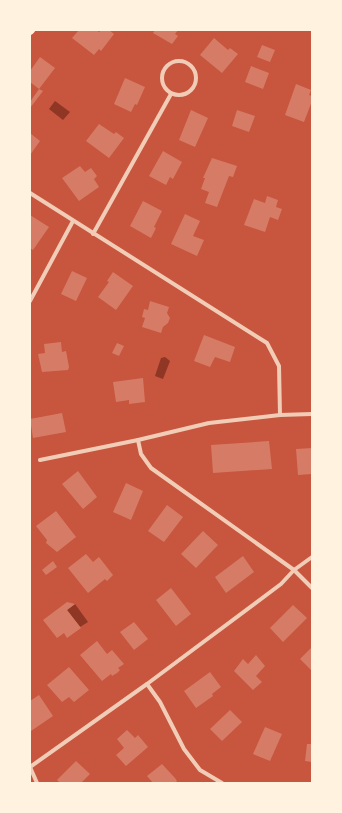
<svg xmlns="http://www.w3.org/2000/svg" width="342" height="813" font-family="Mulish,sans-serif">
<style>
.water{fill:#8f3625}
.building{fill:#d67c66}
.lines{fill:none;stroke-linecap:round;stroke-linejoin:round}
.minor{stroke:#f1ccb7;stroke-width:4}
.secondary{stroke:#fff3e0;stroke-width:8}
</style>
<rect width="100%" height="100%" fill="#c8553d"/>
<g class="water">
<path d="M55,101L70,112L63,120L49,109Z"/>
<path d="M165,357L170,361L163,379L155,376L161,358Z"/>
<path d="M75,604L88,622L80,627L67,610Z"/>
</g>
<g class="building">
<path d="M79,30H96L99,32L101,30H109L114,34L101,51L99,49L94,55L72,38Z"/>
<path d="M155,30H178L175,34L178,36L172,44L153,33Z"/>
<path d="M214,38L228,50L230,48L238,54L222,73L200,55Z"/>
<path d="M262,45L275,50L270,62L257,57Z"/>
<path d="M40,57L55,68L39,89L30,82V71Z"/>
<path d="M251,66L269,73L263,89L245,82Z"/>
<path d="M125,78L145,87L137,105L135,104L131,112L114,104Z"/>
<path d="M296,84L311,90L309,95L312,96V101L304,122L285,115Z"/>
<path d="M39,89L43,91L30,108V102Z"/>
<path d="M191,110L208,118L195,147L179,140Z"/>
<path d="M237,110L255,116L249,132L232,126Z"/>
<path d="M99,124L114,134L116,132L124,138L109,158L86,141Z"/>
<path d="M30,133L40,141L30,155Z"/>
<path d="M163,151L182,162L173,179L170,177L166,185L149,176Z"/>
<path d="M212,158L237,166L233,177L229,176L217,207L205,203L209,192L201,189L205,178H203Z"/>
<path d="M80,166L85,172L91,168L97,176L94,179L99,187L79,201L62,178Z"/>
<path d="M267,196L278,200L276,207L282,209L278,220L270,217L265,232L244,225L254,199L265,203Z"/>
<path d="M143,201L162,211L154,227L156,228L151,238L130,226Z"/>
<path d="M185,214L200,221L193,236L204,240L197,256L171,244Z"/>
<path d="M30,215L49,227L33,250L30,248Z"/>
<path d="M72,271L87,278L76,301L61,294Z"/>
<path d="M113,272L133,286L116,310L98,297L109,282L107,281Z"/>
<path d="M150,301L169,307L167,313L170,318L168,323L163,327L161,333L142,327L145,318L142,317L144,309L148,310Z"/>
<path d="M204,335L235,347L230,362L215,357L210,367L194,361Z"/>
<path d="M61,342L62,352L66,351L69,367L68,370L42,372L38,354L45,353L44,344Z"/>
<path d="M117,343L124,346L119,356L112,353Z"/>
<path d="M143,378L145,402L129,404V400L116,402L113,382Z"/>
<path d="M62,413L66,432L33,438L30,419Z"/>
<path d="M269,441L272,469L213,473L211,445Z"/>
<path d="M312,448V474L298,475L296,449Z"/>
<path d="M78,471L97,497L83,509L62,484Z"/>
<path d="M126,483L143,491L131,520L113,512Z"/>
<path d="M167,505L183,517L164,542L148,531Z"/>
<path d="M56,511L76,537L57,552L46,543L47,540L36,526Z"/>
<path d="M203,531L218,545L196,568L181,554Z"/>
<path d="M86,554L93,562L99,557L113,575L107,581L105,579L88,593L68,568Z"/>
<path d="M243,556L254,572L226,593L215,577Z"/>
<path d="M53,561L57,567L46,575L42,570Z"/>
<path d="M171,588L191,614L176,626L156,600Z"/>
<path d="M67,602L75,604L67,610L81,628L67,638L64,633L57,638L43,620Z"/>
<path d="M293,605L307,618L283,642L270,628Z"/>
<path d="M134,622L148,639L134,650L120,632Z"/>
<path d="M97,641L107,654L112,650L124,664L118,668L120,670L117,673L112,676L111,674L102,681L80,655Z"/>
<path d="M312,647V671L300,659Z"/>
<path d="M256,655L265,666L256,676L262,682L253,690L234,671L243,659L248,664Z"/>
<path d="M69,667L89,690L74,702L69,697L62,702L47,685Z"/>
<path d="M210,672L221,687L212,694L213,696L196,708L184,691Z"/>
<path d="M39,695L53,716L31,731L30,701Z"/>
<path d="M230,710L242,722L222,741L210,729Z"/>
<path d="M265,727L282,734L270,761L253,754Z"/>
<path d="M127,730L135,738L138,735L148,747L126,766L116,755L124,748L117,739Z"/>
<path d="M307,744H312V762L305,761Z"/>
<path d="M76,761L90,774L81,783H60L57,780Z"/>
<path d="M162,764L175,778L177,781L175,783H153L147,776Z"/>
</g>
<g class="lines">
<g class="minor">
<circle cx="179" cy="78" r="17"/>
<path d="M30,193L267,343L279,366L280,415"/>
<path d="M93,234L171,94"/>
<path d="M30,301L73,221"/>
<path d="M138,440L141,454L151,468L294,570L312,588"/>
<path d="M40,460L138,440L209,423L280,415L312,414"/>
<path d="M147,684L160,702L184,749L200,770L222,783"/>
<path d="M30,767L147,684L281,584L294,570L312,557"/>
<path d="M30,767L37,783"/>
</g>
<path class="secondary" d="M30,31L31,30"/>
</g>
<rect width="342" height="813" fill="none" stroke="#fff3e0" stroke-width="62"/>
</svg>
